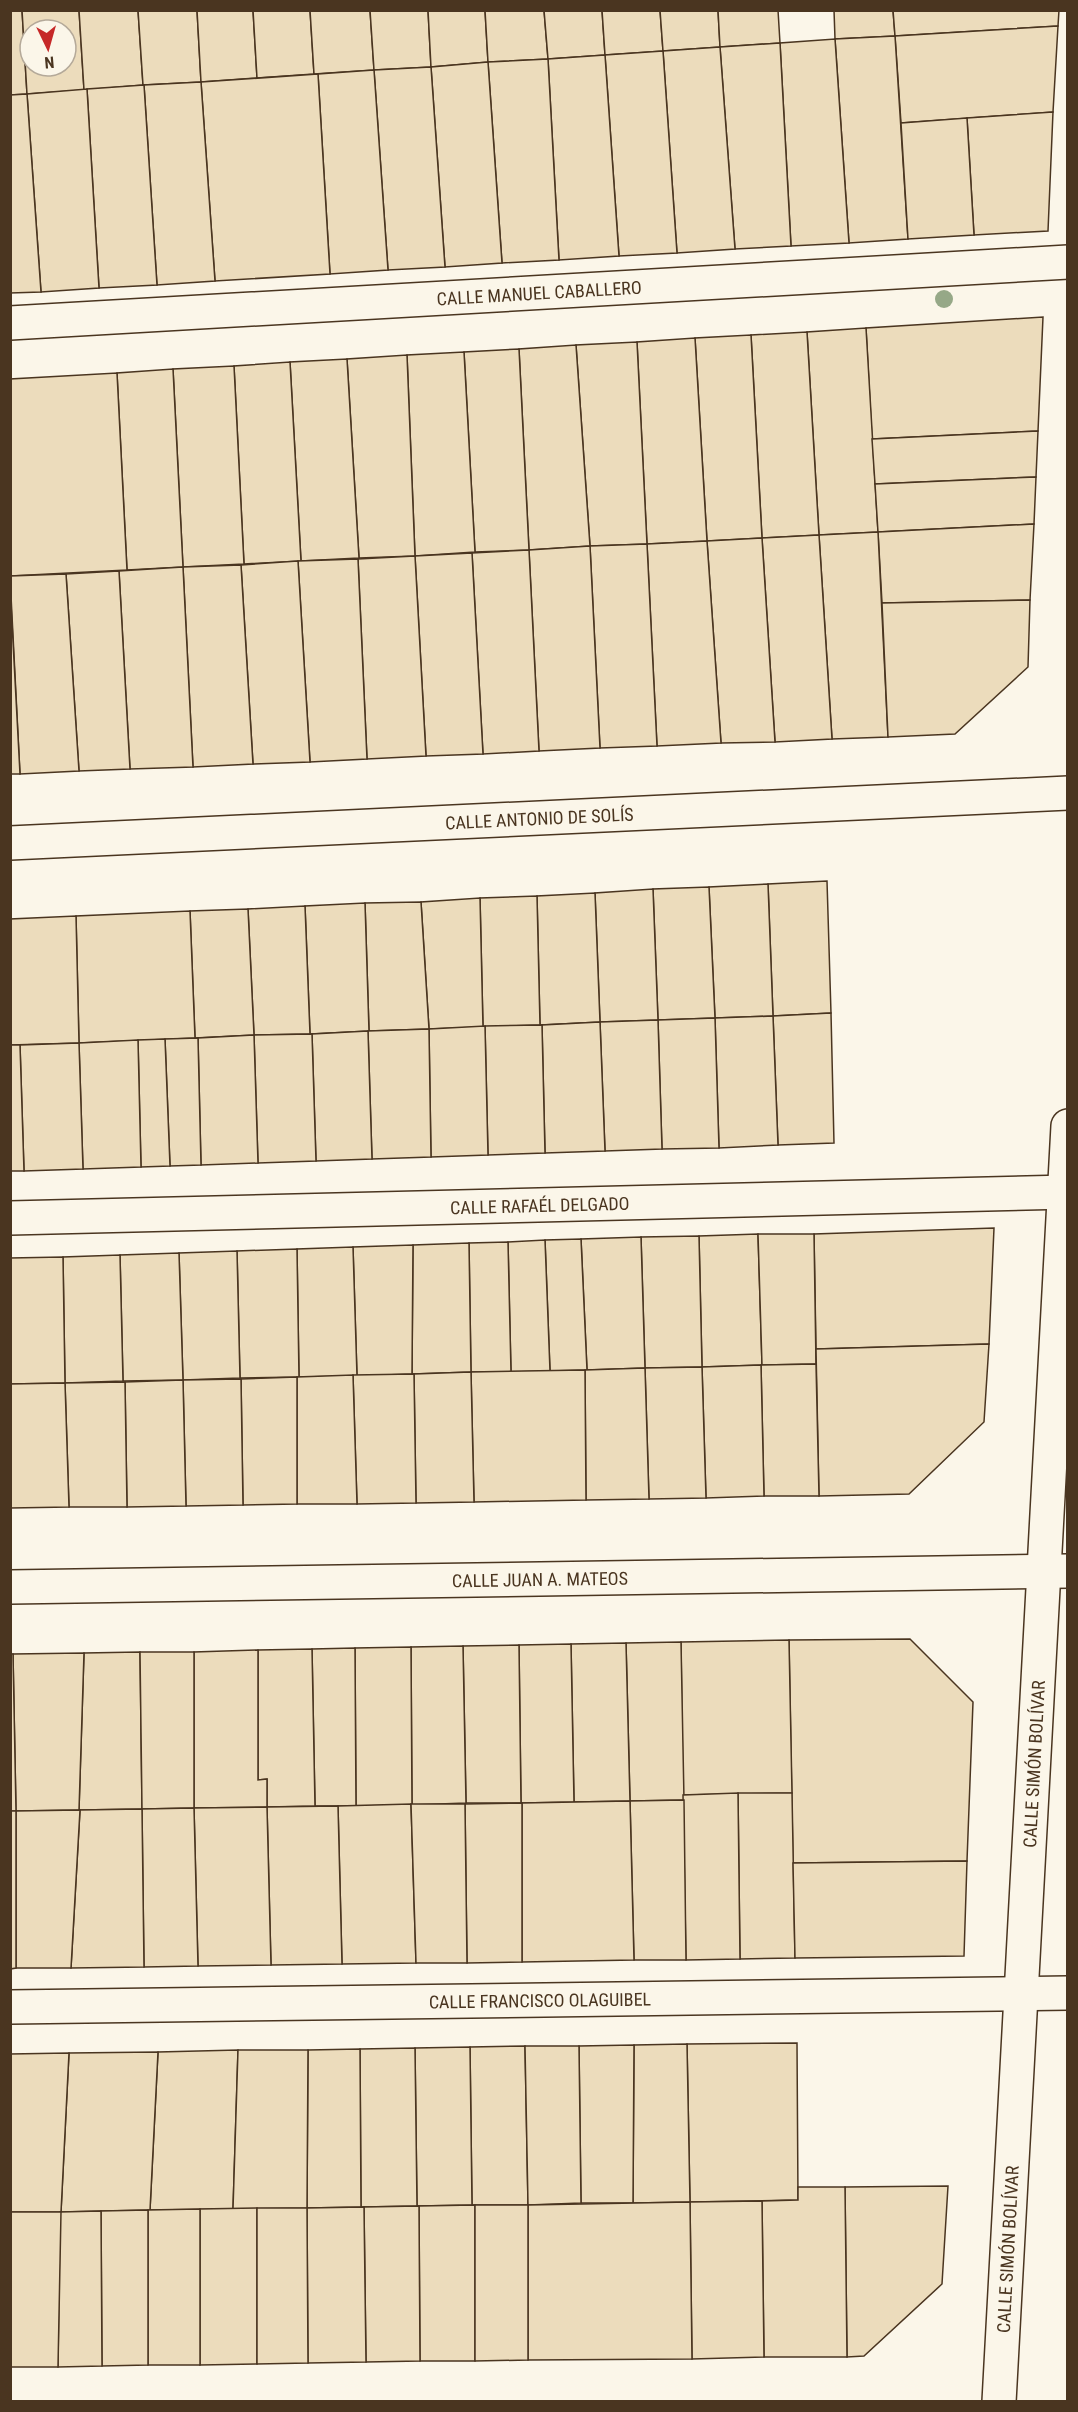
<svg xmlns="http://www.w3.org/2000/svg" width="1078" height="2412" font-family="'Roboto Condensed',sans-serif">
<style>
.building{fill:#ecdcbc;stroke:#4a3520;stroke-width:1.5;fill-rule:evenodd}
.lines{fill:none;stroke-linecap:round;stroke-linejoin:round}
.street-casing{stroke:#4a3520;stroke-width:36}
.secondary-casing{stroke:#4a3520;stroke-width:36}
.street{stroke:#fbf6e9;stroke-width:33}
.secondary{stroke:#fbf6e9;stroke-width:33}
.tree{fill:#96a887}
.labels{text-anchor:middle;dominant-baseline:central;stroke-width:4.5;stroke-linejoin:round;paint-order:stroke}
.street-label{font-size:18px;fill:#4a3520;stroke:#fbf6e9}
</style>
<rect width="100%" height="100%" fill="#fbf6e9"/>
<g class="building">
<path d="M10,10H22L27,94L10,95Z"/>
<path d="M22,10H79L84,90L27,94ZM30,30H66V66H30Z"/>
<path d="M79,10H138L143,85L84,90Z"/>
<path d="M138,10H197L201,82L143,85Z"/>
<path d="M197,10H253L257,78L201,82Z"/>
<path d="M253,10H310L314,74L257,78Z"/>
<path d="M310,10H370L374,70L314,74Z"/>
<path d="M370,10H428L431,67L374,70Z"/>
<path d="M428,10H485L488,62L431,67Z"/>
<path d="M485,10H544L548,59L488,62Z"/>
<path d="M544,10H602L605,55L548,59Z"/>
<path d="M602,10H660L663,51L605,55Z"/>
<path d="M660,10H718L720,47L663,51Z"/>
<path d="M718,10H778L780,43L720,47Z"/>
<path d="M834,10H893L895,36L835,39Z"/>
<path d="M893,10H1059L1058,26L895,36Z"/>
<path d="M1058,26L1053,112L901,123L895,36Z"/>
<path d="M895,36L908,239L849,243L835,39Z"/>
<path d="M835,39L849,243L791,246L780,43Z"/>
<path d="M780,43L791,246L735,249L720,47Z"/>
<path d="M720,47L735,249L677,253L663,51Z"/>
<path d="M663,51L677,253L619,256L605,55Z"/>
<path d="M605,55L619,256L559,260L548,59Z"/>
<path d="M548,59L559,260L502,263L488,62Z"/>
<path d="M488,62L502,263L445,267L431,67Z"/>
<path d="M431,67L445,267L388,270L374,70Z"/>
<path d="M374,70L388,270L330,274L318,74Z"/>
<path d="M318,74L330,274L215,281L201,82Z"/>
<path d="M201,82L215,281L157,285L144,85Z"/>
<path d="M144,85L157,285L99,288L87,89Z"/>
<path d="M87,89L99,288L41,292L27,94Z"/>
<path d="M27,94L41,292L10,293V95Z"/>
<path d="M1053,112L1048,231L974,235L967,118Z"/>
<path d="M967,118L974,235L908,239L901,123Z"/>
<path d="M1043,317L1038,431L872,439L866,328Z"/>
<path d="M866,328L878,532L819,535L807,332Z"/>
<path d="M807,332L819,535L762,538L751,335Z"/>
<path d="M751,335L762,538L707,541L695,338Z"/>
<path d="M695,338L707,541L647,544L637,342Z"/>
<path d="M637,342L647,544L590,546L576,345Z"/>
<path d="M576,345L590,546L529,550L519,349Z"/>
<path d="M519,349L529,550L475,552L464,352Z"/>
<path d="M464,352L475,552L415,556L407,355Z"/>
<path d="M407,355L415,556L359,558L347,359Z"/>
<path d="M347,359L359,558L301,561L290,362Z"/>
<path d="M290,362L301,561L244,564L234,366Z"/>
<path d="M234,366L244,564L183,567L173,369Z"/>
<path d="M173,369L183,567L127,570L117,373Z"/>
<path d="M117,373L127,570L10,576V379Z"/>
<path d="M1038,431L1036,477L875,484L872,439Z"/>
<path d="M1036,477L1034,524L878,532L875,484Z"/>
<path d="M1034,524L1030,600L882,603L878,532Z"/>
<path d="M878,532L888,737L832,739L819,535Z"/>
<path d="M819,535L832,739L775,742L762,538Z"/>
<path d="M762,538L775,742L721,743L707,541Z"/>
<path d="M707,541L721,743L657,746L647,544Z"/>
<path d="M647,544L657,746L600,748L590,546Z"/>
<path d="M590,546L600,748L539,751L529,550Z"/>
<path d="M529,550L539,751L483,754L472,553Z"/>
<path d="M472,553L483,754L426,756L415,556Z"/>
<path d="M415,556L426,756L367,759L358,559Z"/>
<path d="M358,559L367,759L310,762L298,561Z"/>
<path d="M298,561L310,762L253,764L241,565Z"/>
<path d="M241,565L253,764L193,767L183,567Z"/>
<path d="M183,567L193,767L130,769L119,571Z"/>
<path d="M119,571L130,769L79,771L66,574Z"/>
<path d="M66,574L79,771L20,774L10,576Z"/>
<path d="M10,585L20,774H10Z"/>
<path d="M1030,600L1028,667L955,734L888,737L882,603Z"/>
<path d="M827,881L831,1013L773,1016L768,884Z"/>
<path d="M768,884L773,1016L715,1018L709,887Z"/>
<path d="M709,887L715,1018L658,1020L653,889Z"/>
<path d="M653,889L658,1020L600,1022L595,893Z"/>
<path d="M595,893L600,1022L540,1025L537,896Z"/>
<path d="M537,896L540,1025L483,1027L480,898Z"/>
<path d="M480,898L483,1027L429,1029L421,902Z"/>
<path d="M421,902L429,1029L369,1031L365,903Z"/>
<path d="M365,903L369,1031L310,1034L305,906Z"/>
<path d="M305,906L310,1034L254,1035L248,909Z"/>
<path d="M248,909L254,1035L195,1038L190,911Z"/>
<path d="M190,911L195,1038L79,1043L76,916Z"/>
<path d="M76,916L79,1043L10,1045V919Z"/>
<path d="M831,1013L834,1143L778,1145L773,1016Z"/>
<path d="M773,1016L778,1145L719,1148L715,1018Z"/>
<path d="M715,1018L719,1148L662,1149L658,1020Z"/>
<path d="M658,1020L662,1149L605,1151L600,1022Z"/>
<path d="M600,1022L605,1151L545,1153L542,1025Z"/>
<path d="M542,1025L545,1153L488,1155L485,1026Z"/>
<path d="M485,1026L488,1155L431,1157L429,1029Z"/>
<path d="M429,1029L431,1157L372,1159L368,1031Z"/>
<path d="M368,1031L372,1159L316,1161L312,1034Z"/>
<path d="M312,1034L316,1161L258,1163L254,1035Z"/>
<path d="M254,1035L258,1163L201,1165L198,1038Z"/>
<path d="M198,1038L201,1165L170,1166L165,1039Z"/>
<path d="M165,1039L170,1166L141,1167L138,1040Z"/>
<path d="M138,1040L141,1167L83,1169L79,1043Z"/>
<path d="M79,1043L83,1169L24,1171L20,1045Z"/>
<path d="M10,1045H20L24,1171H10Z"/>
<path d="M994,1228L989,1344L816,1349L814,1234Z"/>
<path d="M758,1234L762,1365L702,1367L699,1236Z"/>
<path d="M758,1234H814L816,1364L762,1365Z"/>
<path d="M699,1236L702,1367L645,1368L641,1237Z"/>
<path d="M641,1237L645,1368L587,1370L581,1239Z"/>
<path d="M581,1239L587,1370L550,1371L545,1240Z"/>
<path d="M545,1240L550,1371L511,1372L508,1242Z"/>
<path d="M508,1242L511,1372H471L469,1243Z"/>
<path d="M469,1243L471,1372L412,1374L413,1245Z"/>
<path d="M413,1245L412,1374L357,1376L353,1247Z"/>
<path d="M353,1247L357,1376L299,1377L297,1249Z"/>
<path d="M297,1249L299,1377L240,1378L237,1251Z"/>
<path d="M237,1251L240,1378L183,1380L179,1253Z"/>
<path d="M179,1253L183,1380L123,1381L120,1255Z"/>
<path d="M120,1255L123,1381L65,1383L63,1257Z"/>
<path d="M63,1257L65,1383L10,1384V1258Z"/>
<path d="M989,1344L984,1422L909,1494L819,1496L816,1349Z"/>
<path d="M816,1364L819,1496H764L761,1365Z"/>
<path d="M761,1365L764,1496L706,1498L702,1367Z"/>
<path d="M702,1367L706,1498L649,1499L645,1368Z"/>
<path d="M645,1368L649,1499L586,1500L585,1370Z"/>
<path d="M585,1370L586,1500L474,1502L471,1372Z"/>
<path d="M471,1372L474,1502L416,1503L414,1374Z"/>
<path d="M414,1374L416,1503L357,1504L353,1375Z"/>
<path d="M353,1375L357,1504H297V1377Z"/>
<path d="M297,1377V1504L243,1505L241,1379Z"/>
<path d="M241,1379L243,1505L186,1506L183,1380Z"/>
<path d="M183,1380L186,1506L127,1507L125,1382Z"/>
<path d="M125,1382L127,1507H69L65,1383Z"/>
<path d="M65,1383L69,1507L10,1508V1384Z"/>
<path d="M910,1639L973,1702L967,1861L793,1863L789,1640Z"/>
<path d="M789,1640L792,1793L683,1795L681,1642Z"/>
<path d="M681,1642L684,1800L630,1801L626,1643Z"/>
<path d="M626,1643L630,1801L574,1802L571,1644Z"/>
<path d="M571,1644L574,1802L521,1803L519,1645Z"/>
<path d="M519,1645L521,1803H466L463,1646Z"/>
<path d="M463,1646L466,1803L412,1805L411,1647Z"/>
<path d="M411,1647L412,1805L356,1806L355,1648Z"/>
<path d="M355,1648L356,1806H315L312,1649Z"/>
<path d="M312,1649L315,1806L267,1807V1779L258,1780V1650Z"/>
<path d="M258,1650V1780L267,1779V1807L194,1808V1652Z"/>
<path d="M140,1652L142,1809L79,1810L84,1653Z"/>
<path d="M140,1652H194V1808L142,1809Z"/>
<path d="M84,1653L79,1810L16,1811L13,1654Z"/>
<path d="M10,1654H13L16,1811H10Z"/>
<path d="M738,1793H792L795,1958L740,1959Z"/>
<path d="M738,1793L740,1959L686,1960L683,1795Z"/>
<path d="M684,1800L686,1960H634L630,1801Z"/>
<path d="M630,1801L634,1960L522,1962V1803Z"/>
<path d="M522,1803V1962L467,1963L465,1804Z"/>
<path d="M411,1804L416,1963L342,1964L338,1806Z"/>
<path d="M411,1804H465L467,1963H416Z"/>
<path d="M338,1806L342,1964L271,1965L267,1807Z"/>
<path d="M267,1807L271,1965L198,1966L194,1808Z"/>
<path d="M194,1808L198,1966L144,1967L142,1809Z"/>
<path d="M142,1809L144,1967L71,1968L80,1810Z"/>
<path d="M80,1810L71,1968H16V1811Z"/>
<path d="M10,1811H16V1968L10,1969Z"/>
<path d="M967,1861L964,1956L795,1958L793,1863Z"/>
<path d="M797,2043L798,2200L690,2202L687,2044Z"/>
<path d="M687,2044L690,2202L633,2203L634,2045Z"/>
<path d="M634,2045L633,2203H581L579,2046Z"/>
<path d="M525,2046L528,2205H472L470,2047Z"/>
<path d="M525,2046H579L581,2203L528,2205Z"/>
<path d="M470,2047L472,2205L417,2206L415,2048Z"/>
<path d="M415,2048L417,2206L361,2207L360,2049Z"/>
<path d="M360,2049L361,2207L307,2208L308,2050Z"/>
<path d="M238,2050L233,2209L150,2210L158,2052Z"/>
<path d="M238,2050H308L307,2208L233,2209Z"/>
<path d="M158,2052L150,2210L61,2212L69,2053Z"/>
<path d="M69,2053L61,2212H10V2054Z"/>
<path d="M948,2186L942,2284L864,2356L847,2357L845,2187Z"/>
<path d="M798,2187H845L847,2357H764L762,2201L798,2200Z"/>
<path d="M762,2201L764,2357L692,2359L690,2202Z"/>
<path d="M690,2202L692,2359L528,2360V2205Z"/>
<path d="M475,2205V2361H420L419,2206Z"/>
<path d="M475,2205H528V2360L475,2361Z"/>
<path d="M419,2206L420,2361L366,2362L364,2207Z"/>
<path d="M364,2207L366,2362L308,2363L307,2208Z"/>
<path d="M257,2208V2364L200,2365V2209Z"/>
<path d="M257,2208H307L308,2363L257,2364Z"/>
<path d="M200,2209V2365H148V2210Z"/>
<path d="M148,2210V2365L102,2366L101,2211Z"/>
<path d="M101,2211L102,2366L58,2367L60,2212Z"/>
<path d="M10,2212H61L58,2367H10Z"/>
</g>
<g class="lines">
<defs>
<g id="street">
<path id="s1" d="M10,323L1068,262"/>
<path id="s2" d="M10,843L1068,793"/>
<path id="s3" d="M10,1218L1068,1192"/>
<path id="s4" d="M10,2007L1068,1993"/>
</g>
<g id="secondary">
<path id="s5" d="M10,1587L1068,1571"/>
<path id="s6" d="M999,2402L1068,1126"/>
</g>
</defs>
<use href="#street" class="street-casing"/>
<use href="#secondary" class="secondary-casing"/>
<use href="#street" class="street"/>
<use href="#secondary" class="secondary"/>
</g>
<circle class="tree" cx="944" cy="299" r="9"/>
<g class="labels">
<g class="street-label">
<text stroke="none"><textPath href="#s1" startOffset="530">CALLE MANUEL CABALLERO</textPath></text>
<text stroke="none"><textPath href="#s2" startOffset="530">CALLE ANTONIO DE SOLÍS</textPath></text>
<text stroke="none"><textPath href="#s3" startOffset="530">CALLE RAFAÉL DELGADO</textPath></text>
<text stroke="none"><textPath href="#s5" startOffset="530">CALLE JUAN A. MATEOS</textPath></text>
<text stroke="none"><textPath href="#s6" startOffset="639">CALLE SIMÓN BOLÍVAR</textPath></text>
<text stroke="none"><textPath href="#s4" startOffset="530">CALLE FRANCISCO OLAGUIBEL</textPath></text>
<text stroke="none"><textPath href="#s6" startOffset="153">CALLE SIMÓN BOLÍVAR</textPath></text>
</g>
</g>
<rect width="1078" height="2412" fill="none" stroke="#4a3520" stroke-width="24"/>
<g transform="translate(48 48) rotate(175)"><circle r="28" fill="#fbf6e9" stroke="#b4a999" stroke-width="1.5"/>
<path d="M0-4.5L10 22L0 15L-10 22Z" fill="#c62828"/>
<text y="-9" font-size="16" font-weight="bold" text-anchor="middle" fill="#4a3520">N</text>
</g>
</svg>
